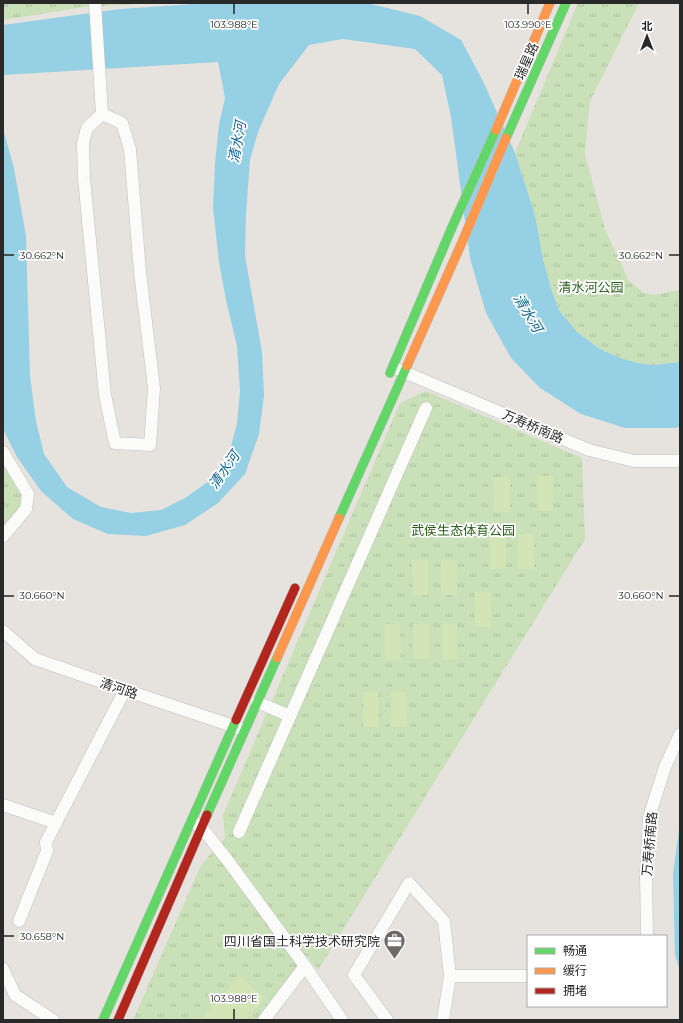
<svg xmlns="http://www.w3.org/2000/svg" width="683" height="1023" font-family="Montserrat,'Noto Sans SC',sans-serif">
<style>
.park{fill:url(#park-tufts)}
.pitch{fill:#d3e4b6}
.water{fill:#96d0e4}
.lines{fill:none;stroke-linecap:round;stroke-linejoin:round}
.street-casing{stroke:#c0bfbf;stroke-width:13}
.fast-casing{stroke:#c0bfbf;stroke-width:10}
.slow-casing{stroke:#c0bfbf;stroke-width:10}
.jam-casing{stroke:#c0bfbf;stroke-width:10}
.street{stroke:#fbfbfa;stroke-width:12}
.fast{stroke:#63d668;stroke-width:9}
.slow{stroke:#ff974d;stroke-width:9}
.jam{stroke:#b3261e;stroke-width:9}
.ticks{fill:none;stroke:#292929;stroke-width:1.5}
.labels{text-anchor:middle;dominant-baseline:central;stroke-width:3.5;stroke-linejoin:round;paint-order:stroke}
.street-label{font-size:13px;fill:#292929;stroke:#fff}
.park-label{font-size:13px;fill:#2b611d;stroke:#fff}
.poi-label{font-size:13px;fill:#292929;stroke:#fff;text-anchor:end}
.water-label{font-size:14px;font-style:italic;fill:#146691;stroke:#fff}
.ticks-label{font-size:10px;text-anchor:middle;fill:#292929;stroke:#fff;stroke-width:3.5;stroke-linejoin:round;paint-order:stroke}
</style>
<defs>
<pattern id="park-tufts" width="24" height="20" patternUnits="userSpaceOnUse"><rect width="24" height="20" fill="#c9e0b9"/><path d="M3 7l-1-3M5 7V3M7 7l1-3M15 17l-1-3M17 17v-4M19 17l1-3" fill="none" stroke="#adc09f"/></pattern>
</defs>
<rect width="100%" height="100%" fill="#e6e3de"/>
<g class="park">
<path d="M3,3H155L85,7L3,20Z"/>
<path d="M578,3H639L590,101L585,155L605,229L629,281L644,293L654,295L680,290V362L653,365L638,363L620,358L600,349L577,332L559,310L551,288L543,259L535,215L515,153Z"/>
<path d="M426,391L582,458L585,539L318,970L307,956L256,1020H133L201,865L225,838L223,815L400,403Z"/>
<path d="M3,462L21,493V507L3,529Z"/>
</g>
<g class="pitch">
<path d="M537,476H553V511H538Z"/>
<rect x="494" y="477" width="16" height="35"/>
<rect x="490" y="534" width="16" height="35"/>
<path d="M518,534H534V569L518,570Z"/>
<path d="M412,560H428V595H413Z"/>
<rect x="441" y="560" width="16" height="35"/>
<rect x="475" y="592" width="16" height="35"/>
<path d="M385,624H400L401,660H385Z"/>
<rect x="413" y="624" width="16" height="35"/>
<path d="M442,624H457V659L442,660Z"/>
<path d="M363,692H378L379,727H363Z"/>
<path d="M391,692H406L407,727H391Z"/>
<path d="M239,976L265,998L246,1020H200Z"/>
</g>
<g class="water">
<path d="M209,3H367L420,16L461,40L483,81L515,153L535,215L543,259L551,288L559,310L577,332L600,349L620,358L638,363L653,365L680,362V427L675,428H625L581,414L540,388L511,358L486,313L470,258L451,117L442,75L415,49L343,39L309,45L279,84L258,132L250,160L246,215L245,256L262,352L264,396L259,434L245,474L218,503L185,525L146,536L108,534L73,519L41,491L17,457L3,429V129L14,168L26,236L30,376L36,421L44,454L67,487L101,507L131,513L161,510L185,498L212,479L229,454L237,424L240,391L237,346L226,300L219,262L213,208L215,163L219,124L225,98L218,62L3,75V25L120,9Z"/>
<path d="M680,823V971L675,955L673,874Z"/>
</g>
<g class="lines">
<defs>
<g id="street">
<path d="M95,3L102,114L87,128L83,143L84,178L105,395L115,443L150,445L154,388L140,272L130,149L122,123L102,114"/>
<path d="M397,369L589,450L634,461H676L680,460"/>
<path d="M3,452L28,494L26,509L3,536"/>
<path d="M3,631L35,659L125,690L233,726L241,729"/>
<path d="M257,702L290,716"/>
<path d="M3,805L56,823"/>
<path d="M196,824L202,828L228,861L305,966L342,1020"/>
<path d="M239,832L426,408"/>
<path d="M19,921L47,851L46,842L125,690"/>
<path d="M647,936L646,875L649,817L665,767L680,734"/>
<path d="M3,969L15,995L53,1020"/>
<path d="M450,976H528"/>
<path d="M264,1020L305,966"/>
<path d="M387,1020L354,975L409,883L444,921L450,976L443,1020"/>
</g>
<g id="fast">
<path d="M506,138L566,3"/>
<path d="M390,373L453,225L496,130"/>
<path d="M339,518L407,366"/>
<path d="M207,815L277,658"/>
<path d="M103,1020L236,720"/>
</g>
<g id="slow">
<path d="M496,130L550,3"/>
<path d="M407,366L463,240L506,138"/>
<path d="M277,658L339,518"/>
</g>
<g id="jam">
<path d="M236,720L295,588"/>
<path d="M118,1020L207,815"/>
</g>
</defs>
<use href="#street" class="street-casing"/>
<use href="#fast" class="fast-casing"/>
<use href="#slow" class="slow-casing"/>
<use href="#jam" class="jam-casing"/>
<use href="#street" class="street"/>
<use href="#fast" class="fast"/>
<use href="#slow" class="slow"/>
<use href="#jam" class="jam"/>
</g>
<path class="ticks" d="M234,4V14M528,4V14M4,255H14M669,255H679M4,596H14M669,596H679M4,936H14M234,1009V1019"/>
<defs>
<symbol id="office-pin" viewBox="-11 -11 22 30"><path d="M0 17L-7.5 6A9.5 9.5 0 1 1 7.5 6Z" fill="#6b6a68" stroke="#fff"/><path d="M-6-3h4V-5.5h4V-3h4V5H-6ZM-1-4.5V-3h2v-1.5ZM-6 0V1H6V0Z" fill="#fff"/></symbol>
</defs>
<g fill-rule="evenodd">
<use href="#office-pin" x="382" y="928" width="25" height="34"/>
</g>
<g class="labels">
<g class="street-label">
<text transform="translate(526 61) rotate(-66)">瑞星路</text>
<text transform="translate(533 426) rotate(23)">万寿桥南路</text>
<text transform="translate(119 688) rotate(19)">清河路</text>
<text transform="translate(649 844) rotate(-85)">万寿桥南路</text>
</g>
<g class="park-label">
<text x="591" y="287">清水河公园</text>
<text x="463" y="530">武侯生态体育公园</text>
</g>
<g class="poi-label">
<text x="380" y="941">四川省国土科学技术研究院</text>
</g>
<g class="water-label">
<text transform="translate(237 142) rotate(-80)">清水河</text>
<text transform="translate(528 313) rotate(59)">清水河</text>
<text transform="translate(224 470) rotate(-55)">清水河</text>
</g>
</g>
<g class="ticks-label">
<text x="234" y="28">103.988°E</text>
<text x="528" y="28">103.990°E</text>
<text x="42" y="259">30.662°N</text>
<text x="641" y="259">30.662°N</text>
<text x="42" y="599">30.660°N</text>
<text x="641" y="599">30.660°N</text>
<text x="42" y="940">30.658°N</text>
<text x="234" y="1002">103.988°E</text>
</g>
<rect width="683" height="1023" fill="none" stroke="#292929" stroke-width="8"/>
<rect x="527" y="935" width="140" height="72" fill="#ffffff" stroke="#a9a9a9"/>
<rect x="535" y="948" width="20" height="6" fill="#63d668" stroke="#a9a9a9"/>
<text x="563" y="955" font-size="12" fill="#292929">畅通</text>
<rect x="535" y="968" width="20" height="6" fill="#ff974d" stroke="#a9a9a9"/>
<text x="563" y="975" font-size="12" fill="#292929">缓行</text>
<rect x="535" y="988" width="20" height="6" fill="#b3261e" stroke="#a9a9a9"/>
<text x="563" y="995" font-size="12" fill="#292929">拥堵</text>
<g transform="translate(647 36)" stroke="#ffffff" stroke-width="3" paint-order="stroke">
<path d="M0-3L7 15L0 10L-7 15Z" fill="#292929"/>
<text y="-6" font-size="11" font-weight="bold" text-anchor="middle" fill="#292929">北</text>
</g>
</svg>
